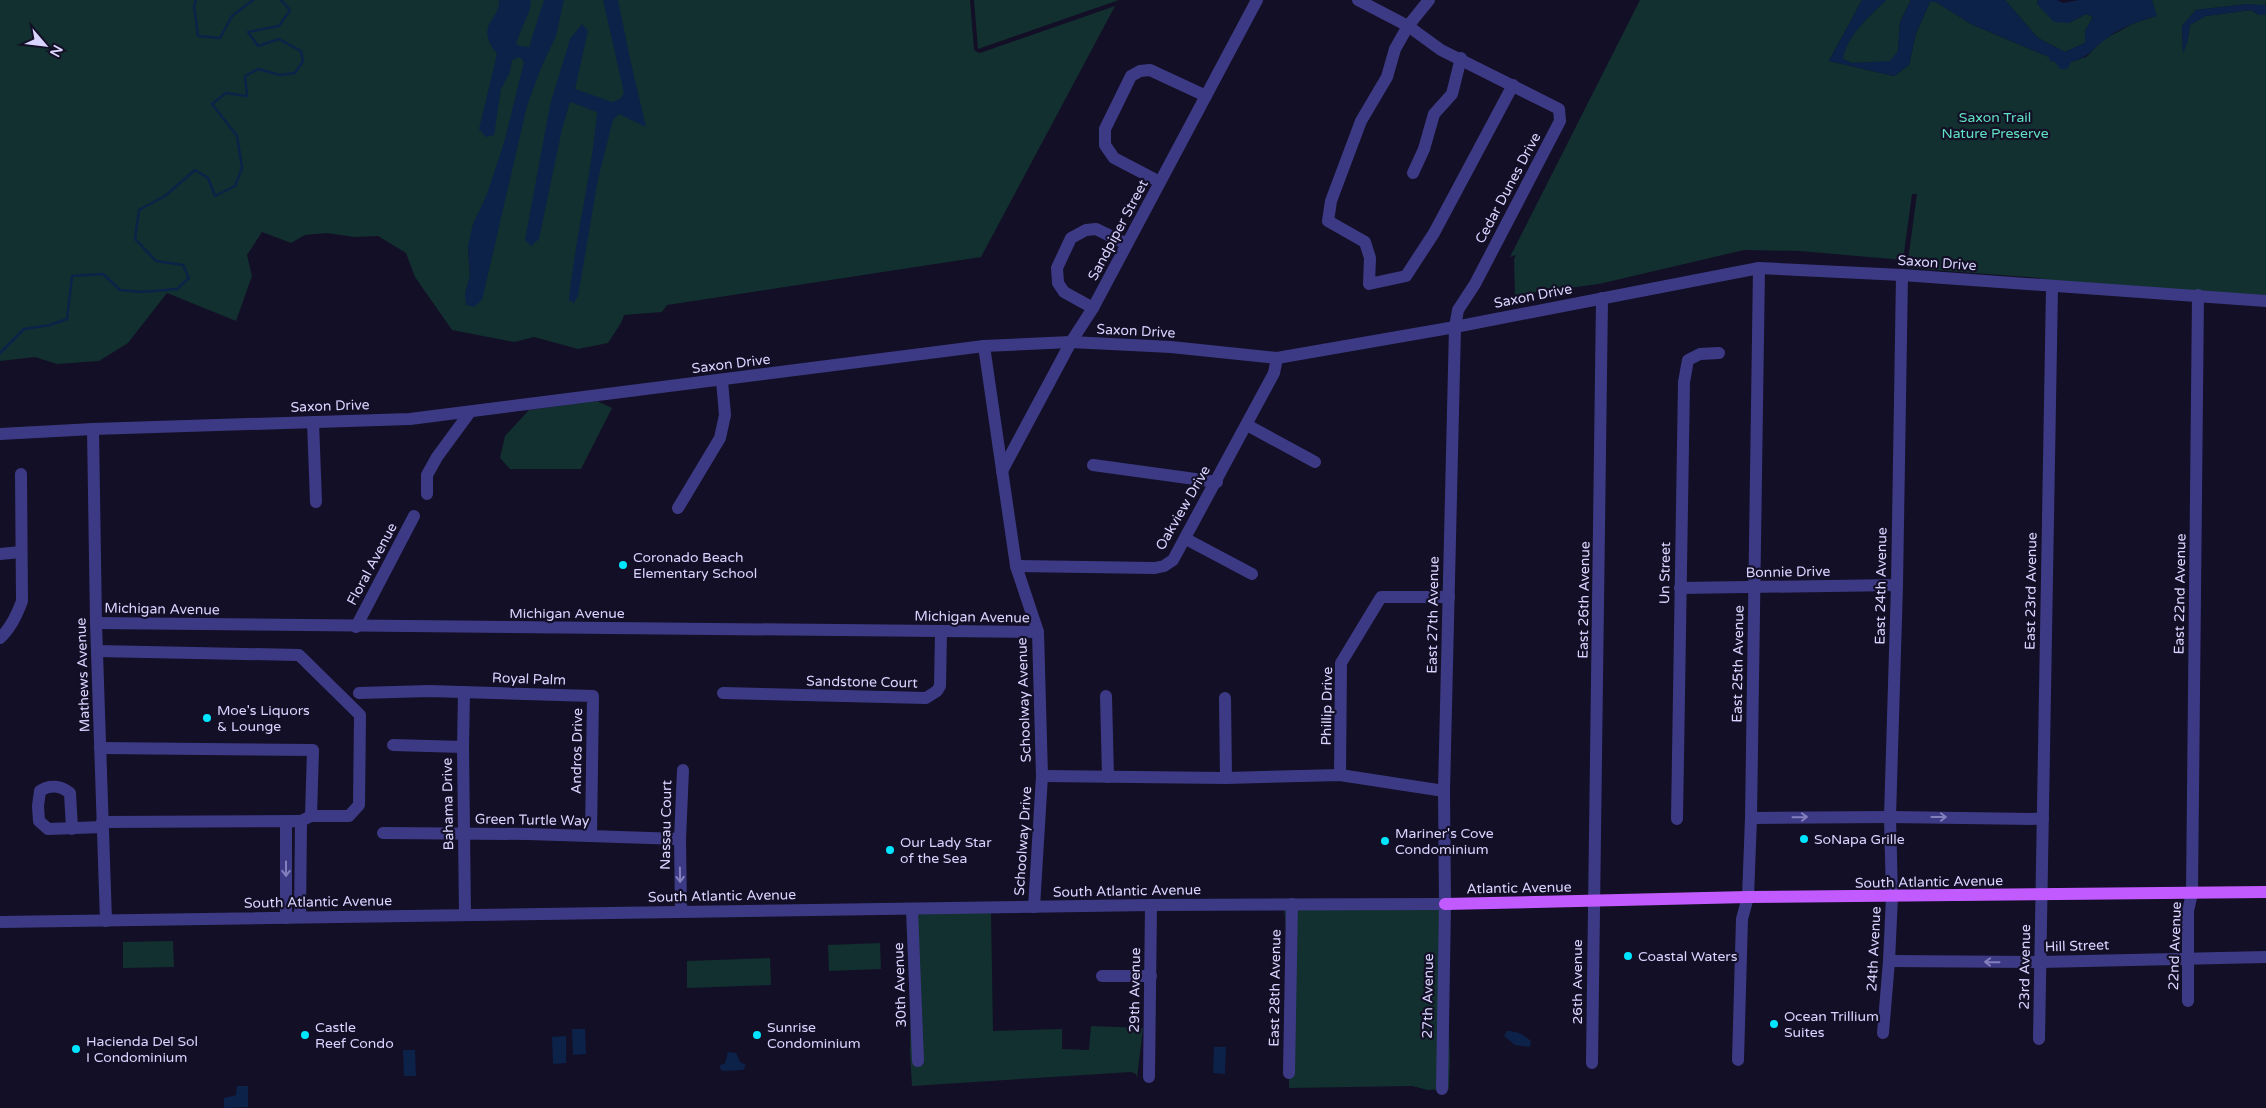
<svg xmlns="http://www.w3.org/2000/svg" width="2266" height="1108" font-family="'Varela Round',sans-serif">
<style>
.green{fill:#12302f;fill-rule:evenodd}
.water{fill:#0c2248}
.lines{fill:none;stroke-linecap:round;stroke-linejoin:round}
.stream{stroke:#0c2248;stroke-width:2.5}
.minor{stroke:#3d3a85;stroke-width:12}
.major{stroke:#c25bff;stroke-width:12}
.oneway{stroke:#837fbc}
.poi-dot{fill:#00e5ff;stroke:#130f26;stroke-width:2}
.labels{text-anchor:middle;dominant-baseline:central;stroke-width:4.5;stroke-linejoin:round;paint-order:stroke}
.park-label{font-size:14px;fill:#5fe0c0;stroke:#130f26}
.street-label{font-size:14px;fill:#d9d4ff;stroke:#130f26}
.poi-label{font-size:14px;fill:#d9d4ff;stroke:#130f26;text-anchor:start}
</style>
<rect width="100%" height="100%" fill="#130f26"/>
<g class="green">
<path d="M0,0H970L974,49L975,51L980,53L1115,6L981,257L667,305L662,312L624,315L621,323L608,343L578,349L534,337L514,342L452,330L415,277L406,253L378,236L355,237L326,233L305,235L291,243L262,232L247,255L252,276L236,321L167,293L128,343L99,361L57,364L35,357L0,361ZM497,234L488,272L465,294L470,276L468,246Z"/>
<path d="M974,0H1119L978,49Z"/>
<path d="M1640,0H1862L1829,61L1894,76L1909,65L1916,33L1930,2H1936L1971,24L2049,57L2071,62L2086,57L2103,40L2134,23L2156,16L2152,0H2266L2265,6L2247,4L2196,10L2182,26L2183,52L2187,43L2190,25L2205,16L2251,10L2259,15H2266V301L2052,287L2040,278L1907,268L1917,194H1912L1903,260L1800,251L1744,250L1599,284L1515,295L1514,259L1516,255L1510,257Z"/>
<path d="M1886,0H1911L1900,22L1898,51L1890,62L1852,63L1842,59C1848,35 1868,17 1886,0Z"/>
<path d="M2005,0H2037L2038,5L2069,23L2086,14L2093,17L2085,31V43L2065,52L2038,38Z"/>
<path d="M597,401L612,408L581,469H510L500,458L505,436L529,410Z"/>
<path d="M1284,909H1444L1450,1058L1449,1089L1428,1090L1412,1086L1289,1088V963Z"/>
<path d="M991,912L993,1031L1062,1029V1049L1089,1050L1091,1026L1143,1028L1137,1078L1136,1074L1131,1072L912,1086L910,1053L912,913Z"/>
<path d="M173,941L174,967L123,968V942Z"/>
<path d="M880,943L881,969L829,971L828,945Z"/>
<path d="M770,958L771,985L687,988V961Z"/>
</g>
<g class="water">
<path d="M499,0H531L530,9L516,43L519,46L529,47L544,0H564L556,36L541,68L527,106L482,300L474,307L466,305L465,294L470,276L468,246L473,224L487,194L505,139L524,62L520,57L512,60L510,72L501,89L494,135L486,137L479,129L497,54C473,24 501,20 499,0Z"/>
<path d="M603,0H618L631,63L646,127L619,114L613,120L598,179L578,296L574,303L569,300C575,237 592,175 597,112L570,102L562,129L539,239L531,246L525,240L550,105L570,39L582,24L588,31L575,89L612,102L620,99L624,93Z"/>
<path d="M1862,0H1886C1869,17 1847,35 1843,59L1852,63L1890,61L1898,51L1900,22L1911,0H2005L2038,38L2065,52L2085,43V31L2093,17L2086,14L2069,23L2054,22L2038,5L2037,0H2057L2063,3L2079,0H2152L2157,16C2137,21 2119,28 2103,41C2089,52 2090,56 2071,62L2067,69H2060L2055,62L2050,61L2049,57L1971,24L1936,2H1930L1916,33L1909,65L1894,76L1829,61Z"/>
<path d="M2247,4L2266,5V15H2259L2251,10L2206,16L2190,25L2187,43L2183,53L2182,26L2196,10Z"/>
<path d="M572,1029H585L586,1054L573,1055Z"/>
<path d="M1507,1031C1518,1031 1524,1035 1531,1041L1530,1047L1515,1045L1504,1036Z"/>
<path d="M566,1036V1063L553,1064L552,1037Z"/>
<path d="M1214,1047H1226L1225,1074L1213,1073Z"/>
<path d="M403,1050H415L416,1076H404Z"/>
<path d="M728,1052L736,1053L740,1062L746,1065L743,1070L722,1071L719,1066L725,1063Z"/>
<path d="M237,1086H248V1107L224,1108V1098L236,1095Z"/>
</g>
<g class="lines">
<g class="stream">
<path d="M196,0L194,6L198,36L220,38L232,16L253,0"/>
<path d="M0,353L24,329L50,325L67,319L72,276L103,274L120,290L142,292L177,289L189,278L183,265L156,261L135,239L139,210L165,196L195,170L208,178L215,196L235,186L242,168L237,136L212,104L226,93L247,96L245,76L258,69L280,75L295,73L303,61L301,51L279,39L258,46L248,32L279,26L290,10L281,0"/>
</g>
<g class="minor">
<path d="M1358,0L1408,26L1441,50L1559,109L1560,121L1475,284L1458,310L1455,327L1444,791L1445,904L1442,1089"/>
<path d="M1429,0L1408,26L1395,49L1387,77L1361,121L1331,201L1328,221L1365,242L1370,258L1369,284L1406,276L1434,233L1513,85"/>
<path d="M1413,173L1424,149L1434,114L1452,94L1461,58"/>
<path d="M1160,182L1114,158L1105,145V129L1131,76L1140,71L1150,70L1206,96"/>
<path d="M1093,308L1064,292L1058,283L1057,268L1071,238L1086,230L1096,229L1127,244"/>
<path d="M984,346L1016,566L1038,632L1042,776L1034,907"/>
<path d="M313,422L316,502"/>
<path d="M1247,425L1315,462"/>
<path d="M93,429L96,623L106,921"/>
<path d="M0,434L93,429L410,419L984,346L1071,342L1171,347L1277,358L1455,327L1759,268L1902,275L2266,301"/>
<path d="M1093,465L1217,482"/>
<path d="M1002,471L1071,342L1093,308L1257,0"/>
<path d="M427,494V475L437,457L470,412"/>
<path d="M678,508L720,438L725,415L722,381"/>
<path d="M1186,539L1252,574"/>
<path d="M0,554L21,552"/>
<path d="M1016,566L1155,568L1164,566L1173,560L1274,373L1277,358"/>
<path d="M1680,588L1897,585"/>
<path d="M96,623L1038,632"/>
<path d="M356,627L414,516"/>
<path d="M0,638C11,628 17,615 22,601L21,474"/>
<path d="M97,651L299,655L360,715L359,805L349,816H311"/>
<path d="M464,692L463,747L465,915"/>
<path d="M359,693L429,691L593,696L591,836"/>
<path d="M723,693L926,698L937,691L940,686L941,631"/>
<path d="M1106,696L1108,777"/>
<path d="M1225,698L1226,778"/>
<path d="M393,745L463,747"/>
<path d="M100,748L313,750L311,816L303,820"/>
<path d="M1340,775L1341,663L1381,597H1449"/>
<path d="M1042,776L1226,778L1340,775L1444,791"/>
<path d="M1751,818L1890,817L2043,819"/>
<path d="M1677,819L1684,382L1688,360L1700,354L1719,353"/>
<path d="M102,822L301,821L300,917"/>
<path d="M72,829L70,793C61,786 50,784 40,791L38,806L39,821L48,829L102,827"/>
<path d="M383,833L528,834L680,839"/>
<path d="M912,909L918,1061"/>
<path d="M681,911L680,839L683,770"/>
<path d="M286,918V821"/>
<path d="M0,922L1151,905L1445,904"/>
<path d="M1889,961L2040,962L2266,957"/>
<path d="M1102,976H1151"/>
<path d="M2188,1001V911L2192,893L2198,295"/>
<path d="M1883,1033L1889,961L1892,897L1890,817L1897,585L1902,275"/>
<path d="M2039,1039L2052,287"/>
<path d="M1738,1060L1742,919L1748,897L1751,818L1759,268"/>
<path d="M1592,1063L1602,298"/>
<path d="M1289,1073L1292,904"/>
<path d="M1149,1077L1151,905"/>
</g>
<path class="major" d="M1445,904L1748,897L2266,892"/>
</g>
<defs><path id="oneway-shaft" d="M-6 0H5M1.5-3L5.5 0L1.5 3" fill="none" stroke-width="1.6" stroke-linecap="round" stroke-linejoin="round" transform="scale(1.25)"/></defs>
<g class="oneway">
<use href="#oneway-shaft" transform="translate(1800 817) rotate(-1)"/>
<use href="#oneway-shaft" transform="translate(1939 817)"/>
<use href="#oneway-shaft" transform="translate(286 869) rotate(90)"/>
<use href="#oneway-shaft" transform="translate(680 875) rotate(89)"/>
<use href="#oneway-shaft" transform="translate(1992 962) rotate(-179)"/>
</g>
<g class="poi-dot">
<circle cx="623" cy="565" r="5"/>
<circle cx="207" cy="718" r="5"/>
<circle cx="1804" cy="839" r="5"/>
<circle cx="1385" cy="841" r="5"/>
<circle cx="890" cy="850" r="5"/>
<circle cx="1628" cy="956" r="5"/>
<circle cx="1774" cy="1024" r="5"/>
<circle cx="305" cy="1035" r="5"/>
<circle cx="757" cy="1035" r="5"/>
<circle cx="76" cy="1049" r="5"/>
</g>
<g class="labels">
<g class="park-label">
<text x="1995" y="117">Saxon Trail<tspan x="1995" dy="16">Nature Preserve</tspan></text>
</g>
<g class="street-label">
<text transform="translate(1508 188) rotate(-62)">Cedar Dunes Drive</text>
<text transform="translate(1118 230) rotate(-62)">Sandpiper Street</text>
<text transform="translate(1937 263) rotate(4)">Saxon Drive</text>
<text transform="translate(1533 296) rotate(-11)">Saxon Drive</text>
<text transform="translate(1136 331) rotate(3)">Saxon Drive</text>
<text transform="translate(731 364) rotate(-7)">Saxon Drive</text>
<text transform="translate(330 406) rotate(-2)">Saxon Drive</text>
<text transform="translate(1183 508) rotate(-60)">Oakview Drive</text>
<text transform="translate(372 564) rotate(-62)">Floral Avenue</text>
<text transform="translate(1788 572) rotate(-1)">Bonnie Drive</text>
<text transform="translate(1665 573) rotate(-89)">Un Street</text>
<text transform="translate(1881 586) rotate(-89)">East 24th Avenue</text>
<text transform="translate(2031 591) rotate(-89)">East 23rd Avenue</text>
<text transform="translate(2180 594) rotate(-89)">East 22nd Avenue</text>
<text transform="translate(1584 600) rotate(-89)">East 26th Avenue</text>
<text transform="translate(162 609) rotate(1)">Michigan Avenue</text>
<text x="567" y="613">Michigan Avenue</text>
<text transform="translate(1433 615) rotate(-89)">East 27th Avenue</text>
<text transform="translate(972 617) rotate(1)">Michigan Avenue</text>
<text transform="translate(1738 664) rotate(-89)">East 25th Avenue</text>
<text transform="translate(83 675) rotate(-92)">Mathews Avenue</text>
<text transform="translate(529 679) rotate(2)">Royal Palm</text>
<text transform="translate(862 682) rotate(1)">Sandstone Court</text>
<text transform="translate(1024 700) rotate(-92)">Schoolway Avenue</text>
<text transform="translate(1327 706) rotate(-89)">Phillip Drive</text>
<text transform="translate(577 751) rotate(-89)">Andros Drive</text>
<text transform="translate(448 804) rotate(-91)">Bahama Drive</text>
<text transform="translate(532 820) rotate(1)">Green Turtle Way</text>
<text transform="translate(666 825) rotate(-89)">Nassau Court</text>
<text transform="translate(1023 841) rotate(-86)">Schoolway Drive</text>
<text transform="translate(1929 882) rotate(-1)">South Atlantic Avenue</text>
<text transform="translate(1519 888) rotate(-1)">Atlantic Avenue</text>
<text transform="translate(1127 891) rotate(-1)">South Atlantic Avenue</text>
<text transform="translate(722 896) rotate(-1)">South Atlantic Avenue</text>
<text transform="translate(318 902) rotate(-1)">South Atlantic Avenue</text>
<text transform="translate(2077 946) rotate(-2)">Hill Street</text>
<text transform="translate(2175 946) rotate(-88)">22nd Avenue</text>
<text transform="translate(1874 949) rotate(-87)">24th Avenue</text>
<text transform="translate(2025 967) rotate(-89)">23rd Avenue</text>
<text transform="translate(1577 982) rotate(-90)">26th Avenue</text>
<text transform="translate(900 985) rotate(-92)">30th Avenue</text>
<text transform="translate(1275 988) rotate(-89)">East 28th Avenue</text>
<text transform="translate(1135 990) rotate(-89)">29th Avenue</text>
<text transform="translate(1428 996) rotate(-89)">27th Avenue</text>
</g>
<g class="poi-label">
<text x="633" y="557">Coronado Beach<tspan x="633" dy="16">Elementary School</tspan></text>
<text x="217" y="710">Moe's Liquors<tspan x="217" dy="16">&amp; Lounge</tspan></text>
<text x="1395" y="833">Mariner's Cove<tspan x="1395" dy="16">Condominium</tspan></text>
<text x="1814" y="839">SoNapa Grille</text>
<text x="900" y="842">Our Lady Star<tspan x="900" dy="16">of the Sea</tspan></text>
<text x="1638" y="956">Coastal Waters</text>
<text x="1784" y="1016">Ocean Trillium<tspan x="1784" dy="16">Suites</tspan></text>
<text x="315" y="1027">Castle<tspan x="315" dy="16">Reef Condo</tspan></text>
<text x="767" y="1027">Sunrise<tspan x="767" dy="16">Condominium</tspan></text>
<text x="86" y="1041">Hacienda Del Sol<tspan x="86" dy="16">I Condominium</tspan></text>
</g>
</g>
<g transform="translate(45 45) rotate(118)" stroke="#130f26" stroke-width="4" paint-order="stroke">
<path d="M0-4L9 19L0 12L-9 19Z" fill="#d9d4ff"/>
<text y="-8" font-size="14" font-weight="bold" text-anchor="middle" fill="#d9d4ff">N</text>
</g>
</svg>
